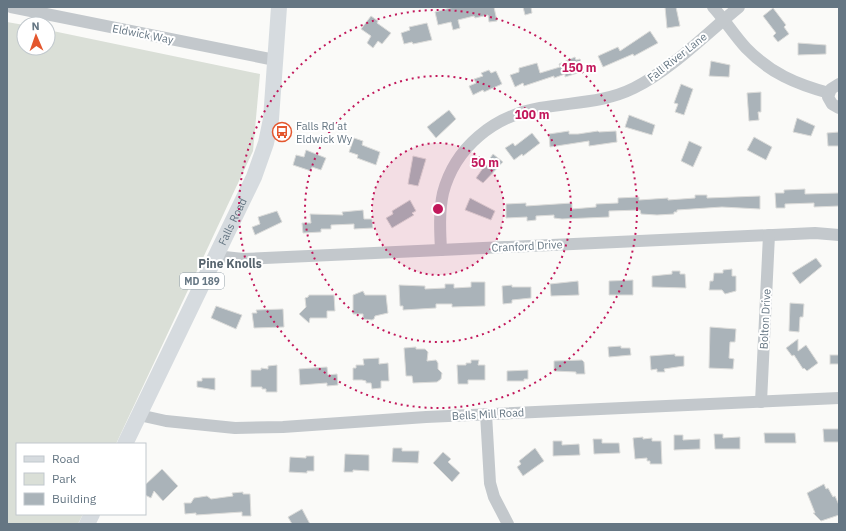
<svg xmlns="http://www.w3.org/2000/svg" width="846" height="531" font-family="'IBM Plex Sans',sans-serif">
<style>
.green{fill:#dadfd7}
.building{fill:#aab3b9;stroke:#dcdcda}
.lines{fill:none;stroke-linecap:round;stroke-linejoin:round}
.minor{stroke:#c3c8cc;stroke-width:12}
.major{stroke:#d6dbdf;stroke-width:16}
.ring{fill:none;stroke:#c2185b;stroke-width:2;stroke-dasharray:2 4}
.labels{text-anchor:middle;dominant-baseline:central;stroke-width:4;stroke-linejoin:round;paint-order:stroke}
.shield{fill:#fff;stroke:#939fa8;stroke-width:1}
.shield-label{font-size:10px;font-weight:bold;fill:#657683}
.street-label{font-size:11px;fill:#657683;stroke:#fff}
.poi-label{font-size:11px;fill:#657683;stroke:#fff;text-anchor:start}
.neighbourhood-label{font-size:12px;font-weight:bold;fill:#57646e;stroke:#fff}
.centre{fill:#c2185b;stroke:#fff;stroke-width:2}
.ring-label{font-size:12px;text-anchor:middle;font-weight:bold;fill:#c2185b;stroke:#fff;stroke-width:4;stroke-linejoin:round;paint-order:stroke}
</style>
<rect width="100%" height="100%" fill="#fafaf8"/>
<path class="green" d="M7,22L24,25V48H48V30L260,74L253,151L116,444H17V514H83L78,524H7Z"/>
<g class="building">
<path d="M454,7H494L497,21L489,22L488,15L475,18L474,16L458,20L460,28L453,30L451,22L438,25L435,12Z"/>
<path d="M523,7H531L532,13L525,15Z"/>
<path d="M665,7H676L680,26L667,28Z"/>
<path d="M773,8L786,25L784,27L789,34L778,42L773,36L776,33L763,16Z"/>
<path d="M371,16L378,21L377,23L391,33L382,44L378,41L373,48L367,43L371,36L361,29Z"/>
<path d="M427,23L432,40L413,44L412,42L404,44L401,33L410,30L409,27Z"/>
<path d="M650,31L658,43L634,56L633,54L603,67L598,56L618,47L620,51Z"/>
<path d="M798,43L826,45V54L798,55Z"/>
<path d="M575,57L576,60L580,59L584,71L565,77V74L554,78V76L524,86L523,83L515,87L510,75L519,72V68L537,63L540,73L560,67L559,64Z"/>
<path d="M711,61L730,65L729,77L709,76Z"/>
<path d="M489,70L491,73L496,71L502,84L484,92L483,90L473,95L469,86L476,83L474,79L483,76L481,73Z"/>
<path d="M681,84L693,89L684,115L675,112L678,104L674,103Z"/>
<path d="M761,92V112H758L759,120L749,121L747,93Z"/>
<path d="M449,110L456,119L436,138L427,127Z"/>
<path d="M629,115L655,125L652,135L625,127Z"/>
<path d="M797,118L815,126L811,136L793,132Z"/>
<path d="M569,131V134H578L598,131L599,132L616,131L617,142L589,146V141L550,147L549,134Z"/>
<path d="M839,132V146H828L827,133Z"/>
<path d="M532,133L540,143L523,156L522,154L514,160L505,148L513,143L515,146Z"/>
<path d="M754,137L772,147L766,160L747,150Z"/>
<path d="M354,138L363,141L362,145L380,152L376,165L357,158L358,155L349,152Z"/>
<path d="M689,141L702,147L693,167L681,161Z"/>
<path d="M306,150L326,158L321,170L312,167L311,171L293,165L296,155L304,157Z"/>
<path d="M493,154L503,162L483,183L476,178Z"/>
<path d="M413,156L426,159L418,186L408,184Z"/>
<path d="M805,189V194L839,193V206L814,207V203L785,204V208H776L775,193H784V190Z"/>
<path d="M695,195H707V198L760,196V209L722,207L677,210V212H674V214L657,215L641,214L640,210L609,211V217L562,219L554,218V215L536,216V220L527,221V217L506,218V204L526,203V206L572,203V209L596,207V204L618,203V198L639,197V200L668,198V200L695,198Z"/>
<path d="M470,198L495,211L491,220L465,210Z"/>
<path d="M410,200L416,211L412,213L414,215L392,228L386,218L393,214L392,211Z"/>
<path d="M363,210L364,219H372L373,228L354,229V224L331,225V229H321V232L303,233L302,223H311L310,214L343,215L342,212Z"/>
<path d="M277,211L282,222L255,235L252,227L260,224L258,217Z"/>
<path d="M816,258L822,266L800,284L792,273Z"/>
<path d="M732,269V276H736V291L725,294L722,290H709L710,281H713L714,273H723V270Z"/>
<path d="M672,271H680V274H685L686,288L652,287V276L672,274Z"/>
<path d="M633,280V295H609V281Z"/>
<path d="M578,281L579,295L551,296L550,284Z"/>
<path d="M471,282H485V306L452,307V304H436V308L403,310V306H400L399,285L425,286V289L445,288V284H454V288L471,287Z"/>
<path d="M512,285V287H531V298L512,300V303L503,304L502,286Z"/>
<path d="M363,291L365,295H386L388,313L375,316L374,319L372,320L363,319V314H353V295Z"/>
<path d="M309,295H334L335,311H327V318H310L309,323L299,314L306,307L305,298L308,297Z"/>
<path d="M790,303L804,304L803,317H800L799,332L789,331Z"/>
<path d="M216,306L242,315L236,329L211,318Z"/>
<path d="M283,309L284,327L254,328L252,313H257L256,310Z"/>
<path d="M710,327L736,329L735,342H730L729,358L734,359L733,369L709,368Z"/>
<path d="M798,339V351L806,345L818,363L807,371L804,368L803,369L794,355L792,356L786,348Z"/>
<path d="M621,346V348H630L631,355L609,357L608,347Z"/>
<path d="M416,347V349H425L428,352L427,361L436,360L438,363V369L442,373L441,379L437,382L413,383L412,376H406L404,348Z"/>
<path d="M675,354V356H684V366L664,369L665,372H657V369L651,370L650,356Z"/>
<rect x="830" y="355" width="9" height="9"/>
<path d="M379,358V364L388,363L389,381H381V388L372,389L371,383H366V381L362,380H353V368H356V365H364L363,359Z"/>
<path d="M471,360H479L478,365H485V380H468V384H458L457,365H466V363H471Z"/>
<path d="M582,360L584,362L585,374H576V372L554,371V361Z"/>
<path d="M277,365V392H266V389H262V387H251V370H261V368L268,369V366Z"/>
<path d="M327,367L328,375L337,374L338,385L327,386V383L300,385L299,369Z"/>
<path d="M528,370V379H524V381H507V371Z"/>
<path d="M202,378H215V390L197,387V381H202Z"/>
<path d="M823,429H839V442H824Z"/>
<path d="M764,433H795L796,443H765Z"/>
<path d="M714,434H723V438L740,437V449H715Z"/>
<path d="M674,435H683V440L700,439V449L674,450Z"/>
<path d="M643,437V439L652,438V441H661L662,464H650V461H647V458L635,459L633,438Z"/>
<path d="M593,439H602V443H619L620,453L594,454Z"/>
<path d="M553,441H562V445L579,444L580,455L553,456Z"/>
<path d="M393,448H402V451H419L418,463L392,462Z"/>
<path d="M535,448L544,461L523,476L517,467L521,464L519,461Z"/>
<path d="M443,452L451,459L448,462L460,473L452,482L433,463Z"/>
<path d="M345,454L369,455V471L353,470V472H344Z"/>
<path d="M306,456H314V471H307V473L289,472L290,457L306,458Z"/>
<path d="M162,469L178,486L163,501L154,491L151,498L145,495V485Z"/>
<path d="M824,484L826,489L828,488L833,497L835,496L839,505V515L821,521L813,513H815L807,493Z"/>
<path d="M243,492V494H250L251,516H242V512L196,515V513L185,514L184,503H191L194,498L207,496L211,499L233,496L232,493Z"/>
<path d="M302,509L310,524H292L288,517Z"/>
</g>
<g class="lines">
<g class="minor">
<path d="M11,7L275,60"/>
<path d="M713,7C725,20 734,35 746,48C770,73 796,84 829,93"/>
<path d="M839,84L831,89L828,97L832,104L839,108"/>
<path d="M441,250C440,231 439,211 443,193C455,147 494,116 540,108C572,102 604,103 634,88C671,70 707,33 739,7"/>
<path d="M215,256L243,259L815,233L839,235"/>
<path d="M761,402L769,235"/>
<path d="M486,414L490,483L494,497L508,524"/>
<path d="M139,415L166,421L235,428L283,427L426,417L839,398"/>
</g>
<g class="major">
<path id="s1" d="M125,444L254,177L266,143L271,119L279,7"/>
<path d="M87,524L92,514"/>
</g>
</g>
<circle cx="438" cy="209" r="66" fill="#c2185b" fill-opacity=".12"/>
<g class="ring">
<circle cx="438" cy="209" r="66"/>
<circle cx="438" cy="209" r="133"/>
<circle cx="438" cy="209" r="199"/>
</g>
<defs>
<symbol id="bus-ring" viewBox="-11 -11 22 22"><circle r="9.5" fill="#fff" stroke="#e4572e" stroke-width="1.5"/><path d="M-5-6H5V4H4V6H2V4H-2V6H-4V4H-5ZM-3.5-4V0h7V-4ZM-3.5 1.2v1.5H-2V1.2ZM2 1.2v1.5H3.5V1.2Z" fill="#e4572e"/></symbol>
</defs>
<g fill-rule="evenodd">
<use href="#bus-ring" x="271" y="121" width="22" height="22"/>
</g>
<g class="labels">
<rect class="shield" x="180" y="273" width="44" height="16" rx="3"/>
<g class="shield-label">
<text x="202" y="281">MD 189</text>
</g>
<g class="street-label">
<text transform="translate(143 34) rotate(11)">Eldwick Way</text>
<text transform="translate(677 57) rotate(-38)">Fall River Lane</text>
<text stroke="none"><textPath href="#s1" startOffset="247">Falls Road</textPath></text>
<text transform="translate(527 246) rotate(-3)">Cranford Drive</text>
<text transform="translate(765 319) rotate(-87)">Bolton Drive</text>
<text transform="translate(488 414) rotate(-3)">Bells Mill Road</text>
</g>
<g class="poi-label">
<text x="296" y="126">Falls Rd at<tspan x="296" dy="13">Eldwick Wy</tspan></text>
</g>
<g class="neighbourhood-label">
<text x="230" y="263">Pine Knolls</text>
</g>
</g>
<circle cx="438" cy="209" r="6" class="centre"/>
<g class="ring-label">
<text x="579" y="72">150 m</text>
<text x="532" y="119">100 m</text>
<text x="485" y="167">50 m</text>
</g>
<rect width="846" height="531" fill="none" stroke="#657683" stroke-width="16"/>
<rect x="16" y="443" width="130" height="72" fill="#ffffff" stroke="#c1c8cd"/>
<rect x="24" y="456" width="20" height="6" fill="#d6dbdf" stroke="#c1c8cd"/>
<text x="52" y="463" font-size="12" fill="#657683">Road</text>
<rect x="24" y="473" width="20" height="12" fill="#dadfd7" stroke="#c1c8cd"/>
<text x="52" y="483" font-size="12" fill="#657683">Park</text>
<rect x="24" y="493" width="20" height="12" fill="#aab3b9" stroke="#c1c8cd"/>
<text x="52" y="503" font-size="12" fill="#657683">Building</text>
<g transform="translate(36 36) rotate(358)"><circle r="19" fill="#ffffff" stroke="#c1c8cd"/>
<path d="M0-3L7 15L0 10L-7 15Z" fill="#e4572e"/>
<text y="-6" font-size="11" font-weight="bold" text-anchor="middle" fill="#657683">N</text>
</g>
</svg>
